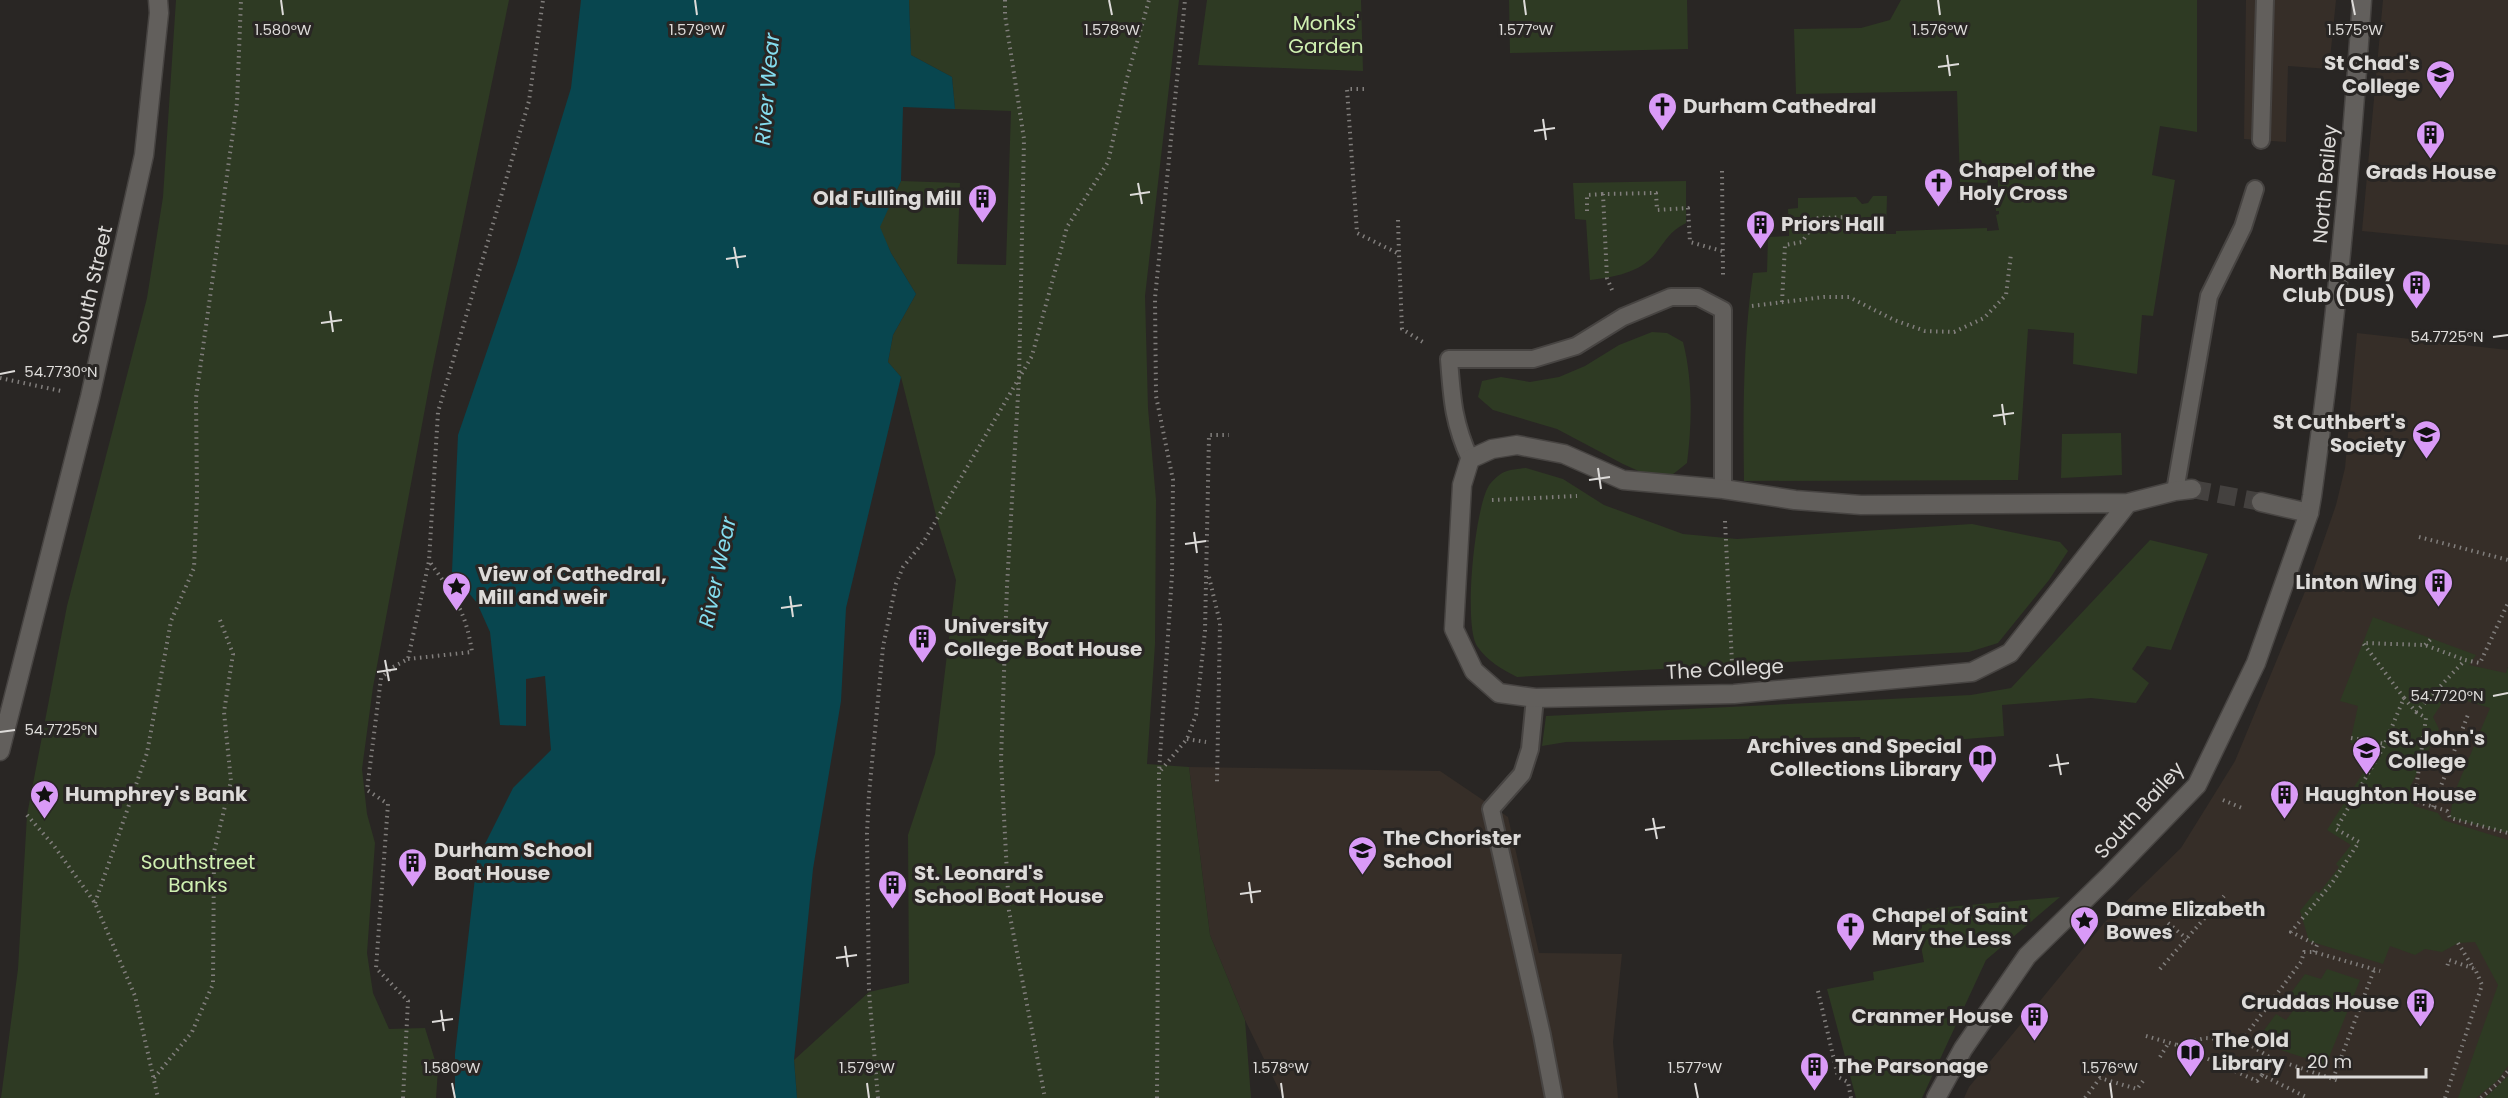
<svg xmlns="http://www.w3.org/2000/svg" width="2508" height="1098" font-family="Poppins,sans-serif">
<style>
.built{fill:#362e28}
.green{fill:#2e3a23}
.water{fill:#08464f}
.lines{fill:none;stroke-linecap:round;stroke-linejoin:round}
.street-tunnel{stroke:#44413f;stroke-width:18;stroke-dasharray:18 9;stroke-linecap:butt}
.lane-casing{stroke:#474442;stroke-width:20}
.street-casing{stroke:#474442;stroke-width:21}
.path{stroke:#817e7c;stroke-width:4;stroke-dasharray:1.5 4.5;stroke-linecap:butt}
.lane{stroke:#625f5c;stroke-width:16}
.street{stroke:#625f5c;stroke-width:18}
.ticks{fill:none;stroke:#dddbd9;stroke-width:2}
.labels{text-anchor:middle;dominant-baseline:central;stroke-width:6;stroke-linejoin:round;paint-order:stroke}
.park-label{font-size:20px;fill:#cff0b1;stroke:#292624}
.poi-label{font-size:20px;font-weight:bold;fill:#dddbd9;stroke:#292624;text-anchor:start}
.street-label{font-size:20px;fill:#dddbd9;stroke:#292624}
.water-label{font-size:21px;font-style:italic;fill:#84ddef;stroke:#292624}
.ticks-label{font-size:15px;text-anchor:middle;fill:#dddbd9;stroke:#292624;stroke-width:6;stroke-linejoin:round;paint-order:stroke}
</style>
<rect width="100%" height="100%" fill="#292624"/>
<g class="built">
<path d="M2246,0H2336L2329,69L2288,66L2286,142L2244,139Z"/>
<path d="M2383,0H2508V245L2362,231Z"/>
<path d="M2357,333L2508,350V667L2495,709L2508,714V1076L2485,1098H1964L1969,1087L2104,923L2181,848L2235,761L2311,577L2336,505L2345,468Z"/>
<path d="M1189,767L1440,771L1508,817L1539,953L1622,954L1613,1042L1618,1098H1283L1245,1020L1210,935Z"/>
</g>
<g class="green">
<path d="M176,0H509L432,371L373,687L362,769L367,814L375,843L367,953L373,993L389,1029L425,1028L438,1070L436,1098H1L18,969L27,815L67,606L147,298L163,197Z"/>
<path d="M909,0H1179L1145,296L1148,408L1156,500L1155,644L1147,764L1189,767L1210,935L1245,1020L1251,1098H797L794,1060L869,992L909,983L908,835L935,754L956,580L937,519L901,377L888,362L893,335L916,294L891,253L879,227L901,181L960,183L957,264L1006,265L1011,111L955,109L952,77L911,55Z"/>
<path d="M1207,0H1361L1363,71L1198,65Z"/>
<path d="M1509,0H1687L1688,49L1510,53Z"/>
<path d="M1901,0H2197V132L2160,126L2152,175L2175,180L2153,316L2142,315L2137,374L2073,364L2074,333L2028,329L2018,480L1744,481C1743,412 1743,342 1753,273L1767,272L1768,237L1789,236L1788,209L1798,208V198L1856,197L1862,204L1868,203L1873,196H1887L1886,234H1896V231L1987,228V231L1999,230L1996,215L1999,214V211H1996L1995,201H1998V197H1995V193L1998,192V179H1988L1987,183L1960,182L1957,91L1796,94L1794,29L1861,28L1890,20Z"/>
<path d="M1686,181V223C1669,232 1667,239 1656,253C1640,273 1614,277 1590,280L1586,220L1575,219L1573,183Z"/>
<path d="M1652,332L1667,333L1683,342C1693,381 1692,424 1687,463L1672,475L1652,477L1623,464L1557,429L1493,410L1478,397L1482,381L1501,377L1530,382L1559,377L1585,366L1619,345Z"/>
<path d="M2121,433L2122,475L2061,478L2062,434Z"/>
<path d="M1526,468L1563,479L1604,505L1683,534L1737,539L1972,524L2060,542L2068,551L2049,580L1998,643L1969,652L1517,677C1502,669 1487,661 1477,646C1463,625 1475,503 1490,484C1502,470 1508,470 1526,468Z"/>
<path d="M2150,540L2208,554L2171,650L2147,646L2132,669L2149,683L2136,703L2091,698L2002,705L2004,736L1861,747L1860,737L1566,742L1542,746L1546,716L1971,695L2011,688Z"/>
<path d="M2373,617L2476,655L2469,665L2506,673L2508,667V833L2450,818L2453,796L2490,708L2447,695L2433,717L2439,729L2410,787L2414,806L2438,813L2443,820L2508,840V1066L2497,1081L2476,1098H2458L2498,985L2475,942L2458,943L2442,952L2425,949L2415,955L2390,946L2383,964L2309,941L2300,911L2316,891L2319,893L2339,867L2336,864L2351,845L2327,830L2378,749L2350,743L2358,706L2340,701Z"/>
<path d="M2060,897L1986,960L1922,1098H1856L1827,989L1874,980L1873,972L1924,962L1914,910Z"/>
<path d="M2327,969L2360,980L2326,1065L2281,1050L2259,1037L2276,1014L2286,1020L2301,1000L2291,993L2305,974L2321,979Z"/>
<path d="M2508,1076V1098H2485Z"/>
</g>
<path class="water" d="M581,0H909L911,55L952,77L955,109L903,107L901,181L880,227L891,253L916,294L893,335L888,362L901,377L846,608L841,701L813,869L794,1060L797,1098H455V1054L477,860L513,788L551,750L545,676L526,679V726L500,725L490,632L477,603L452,572L458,435L517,264L571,88Z"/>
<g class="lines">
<path class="street-tunnel" d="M2192,489L2261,502"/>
<defs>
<g id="lane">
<path d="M2261,140L2265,0"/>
<path d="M1470,459C1453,422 1452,398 1449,359H1533L1576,346L1623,317L1671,297H1698L1723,310V489"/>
<path d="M2175,491L2209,296L2243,227L2255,189"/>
<path d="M1535,698L1530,749L1522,774L1491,809L1542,1035L1554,1098"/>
</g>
<g id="street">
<path d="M2261,502L2309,513"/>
<path d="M2128,503L2010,653L1972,672L1734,694L1535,698L1499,693L1474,671L1454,629L1462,485L1470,459L1492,449L1517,445L1564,454L1623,480L1723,489L1795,500L1861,505L2128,503L2175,491L2192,489"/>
<path d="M0,751L90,397L144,155L159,13L158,0"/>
<path d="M1936,1098L1963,1049L2027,956L2108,877L2197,785L2256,663L2309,513L2312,496C2335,331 2351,166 2362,0"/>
</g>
</defs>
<use href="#lane" class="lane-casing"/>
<use href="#street" class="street-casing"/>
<g class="path">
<path d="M1005,0V15L1024,139L1019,378L1007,586L1001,760L1009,911L1045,1098"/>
<path d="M1364,89H1347L1357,233L1399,254L1402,329L1426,344"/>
<path d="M1722,171L1723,275"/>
<path d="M1587,211V195L1603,194"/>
<path d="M1398,220L1399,254"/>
<path d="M1612,290L1607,278L1603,194L1656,193L1657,210L1688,208L1690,242L1722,251"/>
<path d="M1782,302L1785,245L1802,242L1818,218L1852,217"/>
<path d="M1752,306L1824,297H1849L1894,320L1925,331L1954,332L1984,318L2006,295L2011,254"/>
<path d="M0,378L61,391"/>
<path d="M1492,500L1577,496"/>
<path d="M1725,521L1732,663"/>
<path d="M2419,537L2508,560"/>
<path d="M1209,577L1220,623L1217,782"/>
<path d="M2425,645L2432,638"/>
<path d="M408,659L472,652C466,611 453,594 429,561"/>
<path d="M2404,698L2363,643L2425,645L2465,660"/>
<path d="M2416,712L2426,718L2416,789L2418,802L2447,811L2450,818L2508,833"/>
<path d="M2351,738L2385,744"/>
<path d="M1187,739L1206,742"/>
<path d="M1161,770L1187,739L1196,715L1205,631L1209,435H1229"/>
<path d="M2223,800L2242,808"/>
<path d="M2433,807L2469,712"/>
<path d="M27,815L54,846L95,903L135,996L158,1098"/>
<path d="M95,903L147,753L171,621L194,568L197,496L196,398L237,103L241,0"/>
<path d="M2168,923L2187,939"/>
<path d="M2458,943L2474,969"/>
<path d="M2314,952L2317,945L2291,932L2332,883L2359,842L2336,829L2383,748L2404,698L2416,712L2465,660L2480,663L2508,603"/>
<path d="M2160,969L2224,896"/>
<path d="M1818,991L1838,1077L1848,1082L1851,1098"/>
<path d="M2146,1036L2177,1045L2257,1081L2262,1075L2308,1098"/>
<path d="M2242,1040L2271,1058L2339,1081"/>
<path d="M2177,1045L2205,1038L2242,1040L2301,962L2304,952H2314L2380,971"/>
<path d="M2160,1057L2168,1044"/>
<path d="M2262,1075L2271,1058"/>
<path d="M154,1078L192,1032L213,984L214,852L231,781L224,712L233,654L220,620"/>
<path d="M2333,1079L2374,970"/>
<path d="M403,1098L408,1001L376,968L388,804L367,790L381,678L393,667L408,659L429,561L438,412L529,101L543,0"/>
<path d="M878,1098L869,992L867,833L869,794L883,647L896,584L903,567L924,541L1032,356L1067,227L1108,162L1127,78L1149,0"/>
<path d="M1157,1098L1159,772L1172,575L1173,480L1156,396L1155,298L1185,0"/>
<path d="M2085,1098L2100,1078L2137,1089L2143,1081"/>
<path d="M2445,1098L2482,985L2475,969L2449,960L2447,967"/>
<path d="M2481,1098L2499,1082L2508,1071"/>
</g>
<use href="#lane" class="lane"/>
<use href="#street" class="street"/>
</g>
<path class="ticks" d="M281,0L283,15M695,0L697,15M1109,0L1112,15M1524,0L1526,15M1938,0L1940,15M2352,0L2355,15M1947,55L1950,76M1938,67L1959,64M1543,119L1546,140M1534,131L1555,128M1138,183L1142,204M1130,195L1150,192M734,247L738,268M726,259L746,256M330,311L333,332M321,323L342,320M2493,337L2508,335M0,374L15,371M2002,404L2005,425M1993,416L2014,413M1598,468L1601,489M1589,480L1610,477M1194,532L1197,553M1185,544L1206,541M790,596L793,617M781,608L802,605M385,660L389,681M377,672L397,669M2493,696L2508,693M0,732L15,730M2057,754L2061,775M2049,766L2069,763M1653,818L1657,839M1645,830L1665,827M1249,882L1252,903M1240,894L1261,891M845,946L848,967M836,958L857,955M441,1010L444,1031M432,1022L453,1019M452,1083L455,1098M867,1083L869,1098M1281,1083L1283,1098M1695,1083L1698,1098M2110,1083L2112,1098"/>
<defs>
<symbol id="university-pin" viewBox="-11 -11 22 30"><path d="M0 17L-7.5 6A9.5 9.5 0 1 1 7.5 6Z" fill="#d99af7" stroke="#292624"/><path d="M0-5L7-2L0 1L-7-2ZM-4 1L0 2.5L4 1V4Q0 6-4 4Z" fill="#111"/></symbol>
<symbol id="church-pin" viewBox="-11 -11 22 30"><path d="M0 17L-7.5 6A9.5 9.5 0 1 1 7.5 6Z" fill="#d99af7" stroke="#292624"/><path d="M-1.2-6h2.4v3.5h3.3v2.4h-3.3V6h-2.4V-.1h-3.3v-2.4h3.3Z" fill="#111"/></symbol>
<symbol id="building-pin" viewBox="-11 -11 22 30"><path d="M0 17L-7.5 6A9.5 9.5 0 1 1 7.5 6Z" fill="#d99af7" stroke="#292624"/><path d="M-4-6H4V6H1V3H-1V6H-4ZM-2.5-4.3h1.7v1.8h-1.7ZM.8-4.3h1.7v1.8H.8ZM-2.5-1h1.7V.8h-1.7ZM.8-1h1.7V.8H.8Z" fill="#111"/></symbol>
<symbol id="sight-pin" viewBox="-11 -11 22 30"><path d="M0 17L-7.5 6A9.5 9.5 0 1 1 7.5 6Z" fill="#d99af7" stroke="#292624"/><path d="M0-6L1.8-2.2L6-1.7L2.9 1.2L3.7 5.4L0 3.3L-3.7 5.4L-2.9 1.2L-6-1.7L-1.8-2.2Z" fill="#111"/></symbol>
<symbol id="library-pin" viewBox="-11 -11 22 30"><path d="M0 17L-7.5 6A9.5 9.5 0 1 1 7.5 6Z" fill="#d99af7" stroke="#292624"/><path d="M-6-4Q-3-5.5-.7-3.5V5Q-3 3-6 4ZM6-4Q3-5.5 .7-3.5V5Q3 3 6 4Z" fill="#111"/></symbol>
<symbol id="school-pin" viewBox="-11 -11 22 30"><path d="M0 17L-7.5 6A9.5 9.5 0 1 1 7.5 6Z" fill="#d99af7" stroke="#292624"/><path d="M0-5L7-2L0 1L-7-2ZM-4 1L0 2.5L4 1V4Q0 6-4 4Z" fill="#111"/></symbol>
</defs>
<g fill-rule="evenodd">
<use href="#university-pin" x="2424" y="58" width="33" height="45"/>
<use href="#church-pin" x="1646" y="90" width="33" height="45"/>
<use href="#building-pin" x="2414" y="118" width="33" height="45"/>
<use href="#church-pin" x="1922" y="166" width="33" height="45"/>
<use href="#building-pin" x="966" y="182" width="33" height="45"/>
<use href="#building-pin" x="1744" y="208" width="33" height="45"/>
<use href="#building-pin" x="2400" y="268" width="33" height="45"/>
<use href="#university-pin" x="2410" y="418" width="33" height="45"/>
<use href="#building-pin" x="2422" y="566" width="33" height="45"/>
<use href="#sight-pin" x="440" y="570" width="33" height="45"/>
<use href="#building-pin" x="906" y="622" width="33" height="45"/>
<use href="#university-pin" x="2350" y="734" width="33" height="45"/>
<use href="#library-pin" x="1966" y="742" width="33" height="45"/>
<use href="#sight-pin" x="28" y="778" width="33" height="45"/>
<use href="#building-pin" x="2268" y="778" width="33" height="45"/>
<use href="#school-pin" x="1346" y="834" width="33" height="45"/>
<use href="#building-pin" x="396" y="846" width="33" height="45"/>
<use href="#building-pin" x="876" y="868" width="33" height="45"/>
<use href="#sight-pin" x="2068" y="904" width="33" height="45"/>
<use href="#church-pin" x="1834" y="910" width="33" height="45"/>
<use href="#building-pin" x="2404" y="986" width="33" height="45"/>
<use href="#building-pin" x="2018" y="1000" width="33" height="45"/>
<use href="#library-pin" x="2174" y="1036" width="33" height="45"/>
<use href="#building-pin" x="1798" y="1050" width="33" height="45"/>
</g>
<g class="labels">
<g class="park-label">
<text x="1326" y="23">Monks'<tspan x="1326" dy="23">Garden</tspan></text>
<text x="198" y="862">Southstreet<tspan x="198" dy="23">Banks</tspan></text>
</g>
<g class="poi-label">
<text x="2420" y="63" text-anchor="end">St Chad's<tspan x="2420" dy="23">College</tspan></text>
<text x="1683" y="106">Durham Cathedral</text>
<text x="1959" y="170">Chapel of the<tspan x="1959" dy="23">Holy Cross</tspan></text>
<text x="2431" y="172" text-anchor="middle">Grads House</text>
<text x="962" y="198" text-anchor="end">Old Fulling Mill</text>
<text x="1781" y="224">Priors Hall</text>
<text x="2395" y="272" text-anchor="end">North Bailey<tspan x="2395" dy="23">Club (DUS)</tspan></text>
<text x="2406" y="422" text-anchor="end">St Cuthbert's<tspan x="2406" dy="23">Society</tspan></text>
<text x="478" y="574">View of Cathedral,<tspan x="478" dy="23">Mill and weir</tspan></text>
<text x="2417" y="582" text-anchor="end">Linton Wing</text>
<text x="944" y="626">University<tspan x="944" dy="23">College Boat House</tspan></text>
<text x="2388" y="738">St. John's<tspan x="2388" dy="23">College</tspan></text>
<text x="1962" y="746" text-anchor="end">Archives and Special<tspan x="1962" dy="23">Collections Library</tspan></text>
<text x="65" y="794">Humphrey's Bank</text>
<text x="2305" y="794">Haughton House</text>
<text x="1383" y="838">The Chorister<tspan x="1383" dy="23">School</tspan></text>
<text x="434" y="850">Durham School<tspan x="434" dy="23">Boat House</tspan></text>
<text x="914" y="873">St. Leonard's<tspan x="914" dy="23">School Boat House</tspan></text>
<text x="2106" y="909">Dame Elizabeth<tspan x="2106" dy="23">Bowes</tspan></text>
<text x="1872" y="915">Chapel of Saint<tspan x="1872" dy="23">Mary the Less</tspan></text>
<text x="2399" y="1002" text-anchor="end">Cruddas House</text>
<text x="2013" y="1016" text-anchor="end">Cranmer House</text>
<text x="2212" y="1040">The Old<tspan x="2212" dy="23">Library</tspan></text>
<text x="1835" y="1066">The Parsonage</text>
</g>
<g class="street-label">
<text transform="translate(2325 184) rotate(-85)">North Bailey</text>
<text transform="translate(92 285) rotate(-77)">South Street</text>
<text transform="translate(1725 669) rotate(-3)">The College</text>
<text transform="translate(2139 810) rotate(-48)">South Bailey</text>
</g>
<g class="water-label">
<text transform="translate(767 89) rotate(-85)">River Wear</text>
<text transform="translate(717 572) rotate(-78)">River Wear</text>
</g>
</g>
<g class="ticks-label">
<text x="283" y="35">1.580°W</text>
<text x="697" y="35">1.579°W</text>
<text x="1112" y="35">1.578°W</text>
<text x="1526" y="35">1.577°W</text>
<text x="1940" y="35">1.576°W</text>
<text x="2355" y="35">1.575°W</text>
<text x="2447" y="342">54.7725°N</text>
<text x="61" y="377">54.7730°N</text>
<text x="2447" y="701">54.7720°N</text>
<text x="61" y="735">54.7725°N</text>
<text x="452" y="1073">1.580°W</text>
<text x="867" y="1073">1.579°W</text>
<text x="1281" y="1073">1.578°W</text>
<text x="1695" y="1073">1.577°W</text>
<text x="2110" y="1073">1.576°W</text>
</g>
<path d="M2298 1068v9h128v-9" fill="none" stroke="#dddbd9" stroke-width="3"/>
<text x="2307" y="1068" font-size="18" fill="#dddbd9" stroke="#292624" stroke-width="4.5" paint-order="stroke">20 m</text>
</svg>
